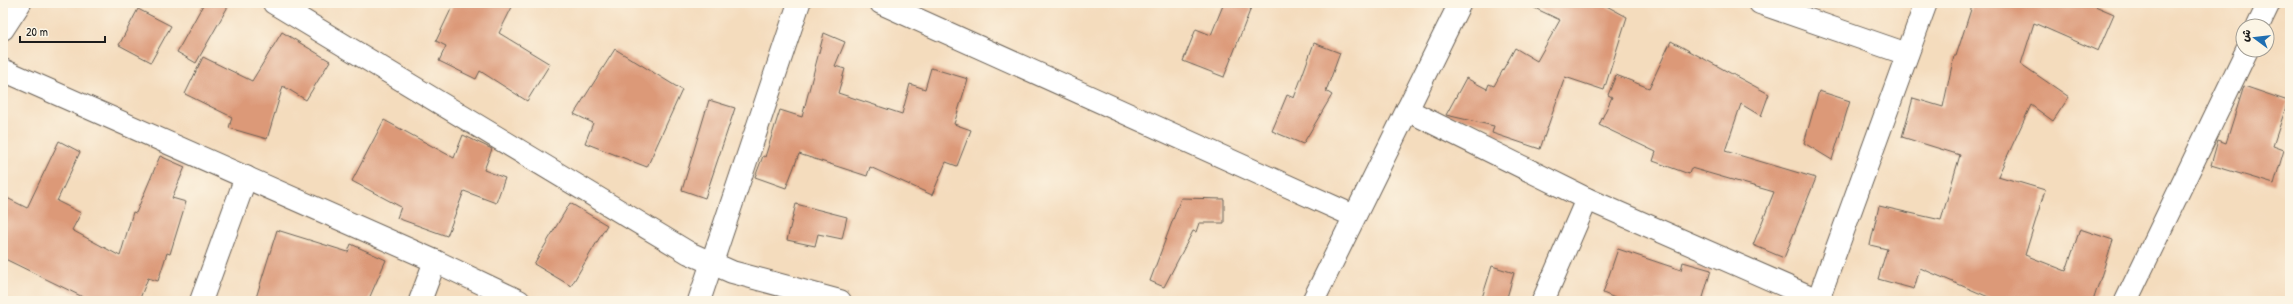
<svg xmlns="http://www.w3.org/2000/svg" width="2293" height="304" font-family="'Patrick Hand','Playpen Sans Arabic',sans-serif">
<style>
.building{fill:#dc9978}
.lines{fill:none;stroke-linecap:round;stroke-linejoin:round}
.minor-casing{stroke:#685f54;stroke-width:24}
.minor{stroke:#fff;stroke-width:22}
</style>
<rect width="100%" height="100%" fill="#fcf5e5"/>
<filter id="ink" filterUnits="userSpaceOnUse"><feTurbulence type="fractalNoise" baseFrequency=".025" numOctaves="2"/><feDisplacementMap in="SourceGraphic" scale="8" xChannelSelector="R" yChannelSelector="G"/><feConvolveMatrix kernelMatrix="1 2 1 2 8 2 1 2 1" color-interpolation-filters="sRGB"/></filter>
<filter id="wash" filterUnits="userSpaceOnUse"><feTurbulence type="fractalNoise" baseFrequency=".012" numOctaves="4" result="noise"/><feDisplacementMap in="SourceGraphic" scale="16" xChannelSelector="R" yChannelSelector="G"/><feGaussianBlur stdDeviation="0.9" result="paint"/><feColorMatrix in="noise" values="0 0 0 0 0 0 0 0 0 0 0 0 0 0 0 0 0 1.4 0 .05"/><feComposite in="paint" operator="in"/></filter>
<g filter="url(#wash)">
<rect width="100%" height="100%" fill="#f4dcbd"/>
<g id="blocks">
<g class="building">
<path d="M204,3H230L196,63L177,52Z"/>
<path d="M454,3H514L499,33L550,64L527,101L480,71L476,79L439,61L446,46L436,41Z"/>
<path d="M1224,3H1238L1251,8L1224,77L1183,61L1196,29L1211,35Z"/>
<path d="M1524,3H1601L1627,17L1604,90L1565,77L1540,149L1492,133L1494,126L1446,115L1466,78L1487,89L1489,84L1494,86L1515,48L1537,61L1560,20Z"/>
<path d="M1973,3H2088L2114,14L2098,51L2034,23L2021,64L2069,97L2053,121L2031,105L1998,176L2045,190L2025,255L2066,271L2080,229L2113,240L2093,301H1998L1920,268L1914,289L1878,279L1887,249L1870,245L1879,206L1941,220L1960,155L1902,137L1913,98L1943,107L1954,56H1956Z"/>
<path d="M138,9L171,26L151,62L119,45Z"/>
<path d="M282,32L330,61L306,100L283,86L267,139L229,128L232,117L185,94L203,57L252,81Z"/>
<path d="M824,33L845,42L835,66L845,69L838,93L902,114L910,84L925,89L931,68L968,79L954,124L971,130L957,166L946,162L932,195L870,167L867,176L799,154L786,188L755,177L763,156L765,157L780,110L802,117Z"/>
<path d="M1671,41L1769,94L1761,116L1741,104L1725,151L1816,178L1784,258L1753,245L1774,192L1691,168L1689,174L1653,161L1656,152L1599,125L1612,97L1608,95L1616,75L1649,88Z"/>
<path d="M1314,43L1340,53L1326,91L1332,95L1303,144L1272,131L1287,95L1294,98Z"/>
<path d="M615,49L682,90L647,167L585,143L593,123L574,114Z"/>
<path d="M2244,86L2288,101L2273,146L2284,150L2274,184L2211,165L2218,140L2226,143Z"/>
<path d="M1819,91L1850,101L1832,160L1804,143Z"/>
<path d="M709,100L735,108L705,198L682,190Z"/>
<path d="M384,120L454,158L463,135L492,149L484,170L505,178L496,203L464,191L447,236L397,218L401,207L352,181Z"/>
<path d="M59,141L80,152L57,201L81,213L72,230L120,256L133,212L136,213L160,156L185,167L172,198L186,202L170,254L167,253L158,281L148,278L139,301H91L3,258V196L27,208Z"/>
<path d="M1181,198L1224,199V223H1199L1196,232L1193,231L1164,287L1150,281Z"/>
<path d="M570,203L607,225L571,286L534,264Z"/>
<path d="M796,204L847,217L842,239L818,234L815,246L787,240Z"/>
<path d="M277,230L348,252L351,244L386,260L368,301H255Z"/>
<path d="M1618,249L1681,270L1683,262L1711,270L1702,301H1622L1603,293Z"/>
<path d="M1492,266L1514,273L1506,301H1481Z"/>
</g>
</g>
</g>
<g filter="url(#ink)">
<use href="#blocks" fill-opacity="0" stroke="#685f54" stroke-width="1"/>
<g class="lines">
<defs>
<g id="minor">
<path d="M274,3L689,253L732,272L840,301"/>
<path d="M881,3L1354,216"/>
<path d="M1760,3L1907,54"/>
<path d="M2258,26L2269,3"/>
<path d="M3,29L20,3"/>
<path d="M3,70L435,261L519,301"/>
<path d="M1407,110L1587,199L1820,301"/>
<path d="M1818,300L1926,3"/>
<path d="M201,301L246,177"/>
<path d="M420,301L435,261"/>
<path d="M699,301L799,3"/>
<path d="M1313,301L1460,3"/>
<path d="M1543,301L1587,199"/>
<path d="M2126,301L2247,50"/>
</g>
</defs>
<use href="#minor" class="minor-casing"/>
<use href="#minor" class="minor"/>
</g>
</g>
<rect width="2293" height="304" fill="none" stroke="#fcf5e5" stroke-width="16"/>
<g transform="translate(2255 38) rotate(285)"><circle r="19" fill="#fcf5e5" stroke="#a29e95"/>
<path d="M0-3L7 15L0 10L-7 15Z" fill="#1f6fb2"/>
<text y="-6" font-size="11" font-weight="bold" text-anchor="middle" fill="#1c1c1c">ش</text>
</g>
<path d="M20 36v6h85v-6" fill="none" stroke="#1c1c1c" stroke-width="2"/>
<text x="26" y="36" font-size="12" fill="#1c1c1c" stroke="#fcf5e5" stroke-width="3" paint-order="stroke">20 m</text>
</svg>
